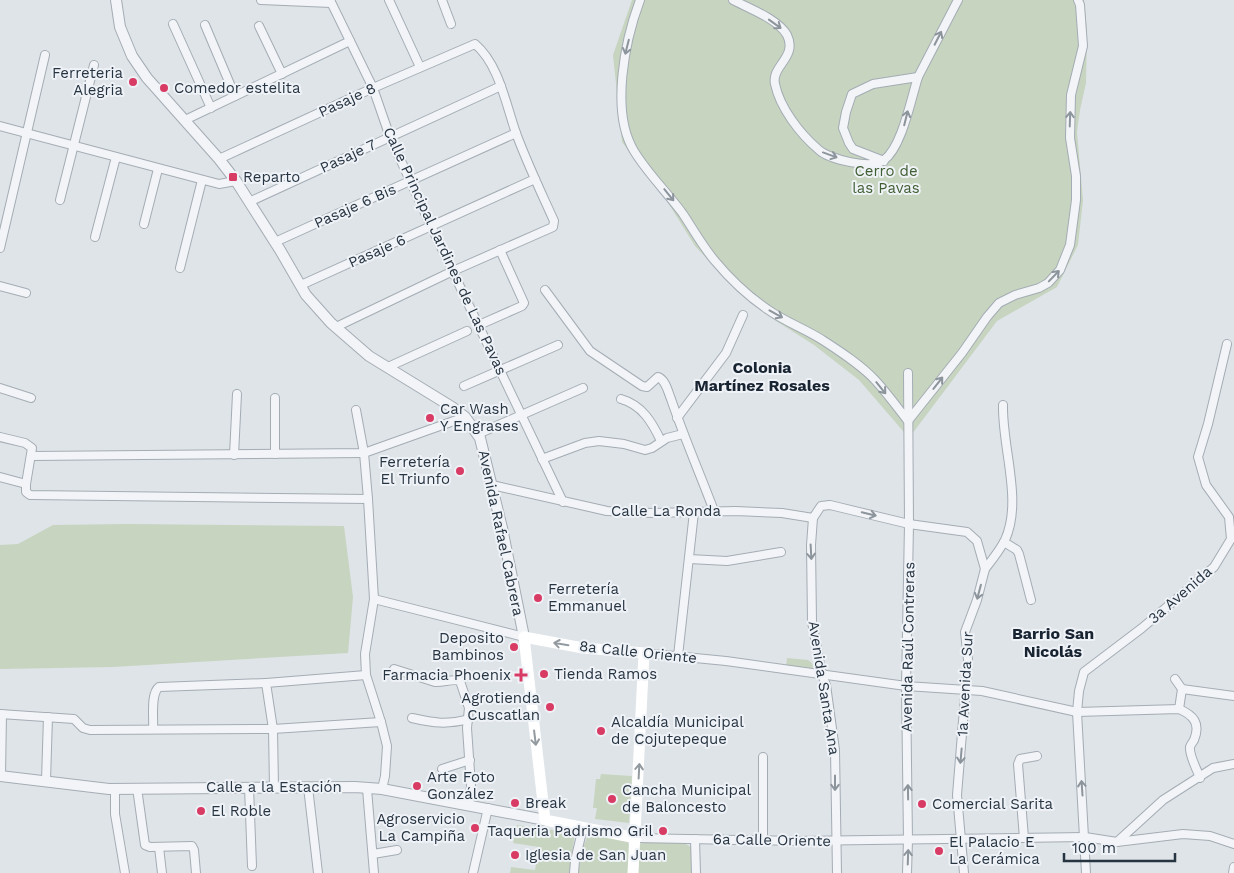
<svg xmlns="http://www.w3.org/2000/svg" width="1234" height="873" font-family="'Work Sans',sans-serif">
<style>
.green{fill:#c7d4bf}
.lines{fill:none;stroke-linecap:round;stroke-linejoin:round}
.minor-casing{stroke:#a4acb4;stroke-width:10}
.tertiary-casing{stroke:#a4acb4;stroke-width:12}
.minor{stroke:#f2f4f7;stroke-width:8}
.tertiary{stroke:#f2f4f7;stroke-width:10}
.secondary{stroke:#fff;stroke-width:11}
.oneway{stroke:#8c949c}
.oneway2{stroke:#939aa0}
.poi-dot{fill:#d83b64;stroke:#eff3f7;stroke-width:2}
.labels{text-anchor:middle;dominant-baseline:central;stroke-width:4;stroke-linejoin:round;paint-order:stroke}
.poi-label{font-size:15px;fill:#273442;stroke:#eff3f7;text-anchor:start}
.street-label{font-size:15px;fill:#273442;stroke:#eff3f7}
.park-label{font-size:15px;fill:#405e33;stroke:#eff3f7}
.neighbourhood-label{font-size:16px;font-weight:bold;fill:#192432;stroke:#eff3f7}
</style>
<rect width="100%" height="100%" fill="#dfe4e9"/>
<g class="green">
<path d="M632,0H1084L1087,31L1086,83L1080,110L1077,132L1083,200L1078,245L1057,287L997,321L909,438L859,380L814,345L773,319L739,293L695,246L667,201L622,142L613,55Z"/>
<path d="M129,524L344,526L353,597L348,653L113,667L0,669V545L18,544L53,525Z"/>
<path d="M787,658L808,660L812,663L813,666L812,669L786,668Z"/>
<path d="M601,774L632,776L629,823L595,819L597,808H593L596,779H600Z"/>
<path d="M517,825L575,833L569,873H510L511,867L535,870L539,847L513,843Z"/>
<path d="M588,835L626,838L631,849L629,873H578L582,850Z"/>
<path d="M643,842L684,843L696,850V873H637L639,845Z"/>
</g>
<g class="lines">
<defs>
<g id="minor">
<path d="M261,0L331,3"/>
<path d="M330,0L373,88L390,137L431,226L563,502"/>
<path d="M389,0L420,67"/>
<path d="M442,0L451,24"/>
<path d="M640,0C625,40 610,112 634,151C648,174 667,192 683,214C693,229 703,247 715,261C730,279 748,296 767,309C785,322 806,329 824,341C841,352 861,365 875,380C887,393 897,407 908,421L962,353L987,317L999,303L1015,295L1039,288L1048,283L1060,270L1070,245L1076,200V176L1070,138L1071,95L1083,46L1080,5L1078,0"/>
<path d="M733,0C748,8 778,19 787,35C798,57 771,66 775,84C780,108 800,134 819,150C829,159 871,170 884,160C902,147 911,99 918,77L873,84L852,94L846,112L843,128L849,143L853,149L884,161"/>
<path d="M173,24L211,108"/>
<path d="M205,25L235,96"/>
<path d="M259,26L282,74"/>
<path d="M918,77L958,0"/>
<path d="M185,120L350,41"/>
<path d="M0,126L219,184L236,181"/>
<path d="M219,159L373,88L475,44C499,64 506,105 516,133C527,163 541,192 554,221L553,227L453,271L336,327"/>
<path d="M60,200L94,65"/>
<path d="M249,202L501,86"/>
<path d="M144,224L158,169"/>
<path d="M95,237L116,157"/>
<path d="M275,242L516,133"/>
<path d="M0,248L45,55"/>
<path d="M180,268L202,180"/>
<path d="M301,285L535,179"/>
<path d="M0,286L26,293"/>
<path d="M545,290L590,351L642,386L647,387L658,377C666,380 668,392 671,399C684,437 700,474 714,511"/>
<path d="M479,325L522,306L524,303L500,250"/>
<path d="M388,367L467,331"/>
<path d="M464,386L558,345"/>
<path d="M0,388L31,398"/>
<path d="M621,399C642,405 652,422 661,441"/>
<path d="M356,410L364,453L368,499L374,599L365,654L366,675L381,722L387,746L385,776L382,789"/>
<path d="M677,418L726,353L743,315"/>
<path d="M478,434L583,388"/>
<path d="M0,437L25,443L32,448L26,484V492L30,495L368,499"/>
<path d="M275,454V398"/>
<path d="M234,455L237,394"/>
<path d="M31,456L364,453L465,417"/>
<path d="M542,459L585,443L599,441L624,444L645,450L652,448L667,438L683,434"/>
<path d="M0,477L26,484"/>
<path d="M492,485L607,511L652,513L736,511L782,513L813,518"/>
<path d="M1004,542L1017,550L1019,554L1031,600"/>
<path d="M689,559L727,561L781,552"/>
<path d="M985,569C992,560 1000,550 1005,540C1023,501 1002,448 1003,405"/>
<path d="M374,599L524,637"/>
<path d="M644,653L726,661L906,686L982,691L1077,712L1179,709C1193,715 1201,723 1194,740C1193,742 1191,744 1190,747C1189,756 1197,769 1200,778"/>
<path d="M678,656L694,512"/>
<path d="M394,669L435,682C443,683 453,678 460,681L469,708L467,728L471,786L469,805"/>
<path d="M1175,679L1182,689L1234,696"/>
<path d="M1179,709L1182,689"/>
<path d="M0,714L74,719L83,728L90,730L273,729L381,722"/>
<path d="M412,718C434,723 446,725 469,719"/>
<path d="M153,729C154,718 150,694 159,687L266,683"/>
<path d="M442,769L470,760"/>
<path d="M1,776L2,714"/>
<path d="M46,781L48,717"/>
<path d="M249,787L252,866"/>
<path d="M274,787L273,729L266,683L366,675"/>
<path d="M308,787L318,873"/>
<path d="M137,788L145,845L150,847L192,846L194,850L196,873"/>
<path d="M115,789V814L125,873"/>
<path d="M367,789L374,873"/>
<path d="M636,838L797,841L1085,837L1117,842L1183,834L1210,836L1234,844"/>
<path d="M1024,838L1018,764L1020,759L1037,756"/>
<path d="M695,839L696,873"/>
<path d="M763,841V757"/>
<path d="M1117,842L1163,800L1213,768L1234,764"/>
<path d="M159,847L162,873"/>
<path d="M373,854L397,850"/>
<path d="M473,873L488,808"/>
<path d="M574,873L575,861L583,827"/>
<path d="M837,873L835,750L826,685L822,675L812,622L811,545L813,518L821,506L830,505L909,524L967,532L977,541L985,569L977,600L965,632L968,660L957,795L964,873"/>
<path d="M907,873L908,840L906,686L909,524L908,373"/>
<path d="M1086,873L1077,712L1079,691L1084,672L1142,628L1214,567L1231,539L1229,517L1206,485L1198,457L1208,424L1227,344"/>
<path d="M1233,873L1234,867"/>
</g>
<g id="tertiary">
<path d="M116,0L120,27L132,56L147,78L219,159L236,181L280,250L306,295L331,323L369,356L452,407L465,417L480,438L502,528L524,637"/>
<path d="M0,776L109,789L355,787L382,789L545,820"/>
</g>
</defs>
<use href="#minor" class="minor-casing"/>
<use href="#tertiary" class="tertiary-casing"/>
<use href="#minor" class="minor"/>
<use href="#tertiary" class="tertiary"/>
<path class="secondary" d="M633,873L644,653L583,648L524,637L545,820L636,838"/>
</g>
<defs><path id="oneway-shaft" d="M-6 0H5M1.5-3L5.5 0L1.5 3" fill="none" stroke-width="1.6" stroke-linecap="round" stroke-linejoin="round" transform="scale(1.25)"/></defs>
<g class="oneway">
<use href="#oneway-shaft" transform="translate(775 24) rotate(36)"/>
<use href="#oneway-shaft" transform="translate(938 38) rotate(-63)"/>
<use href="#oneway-shaft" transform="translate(627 47) rotate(104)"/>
<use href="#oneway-shaft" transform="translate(906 118) rotate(-76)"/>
<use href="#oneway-shaft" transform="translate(1070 119) rotate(-88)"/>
<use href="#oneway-shaft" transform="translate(830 155) rotate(20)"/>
<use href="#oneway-shaft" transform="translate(669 195) rotate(51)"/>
<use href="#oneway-shaft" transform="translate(1054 276) rotate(-46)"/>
<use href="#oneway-shaft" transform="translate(776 314) rotate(29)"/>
<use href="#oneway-shaft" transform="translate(938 383) rotate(-52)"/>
<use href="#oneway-shaft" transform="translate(881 388) rotate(51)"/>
<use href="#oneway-shaft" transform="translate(869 514) rotate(14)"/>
<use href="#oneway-shaft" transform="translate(811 552) rotate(87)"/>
<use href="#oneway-shaft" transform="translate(979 592) rotate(105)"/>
<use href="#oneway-shaft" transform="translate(961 756) rotate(95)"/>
<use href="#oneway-shaft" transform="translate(835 783) rotate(90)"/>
<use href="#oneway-shaft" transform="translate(1082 788) rotate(-94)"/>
<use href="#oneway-shaft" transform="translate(908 792) rotate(-91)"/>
<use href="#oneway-shaft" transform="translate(908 857) rotate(-88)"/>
</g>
<g class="oneway2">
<use href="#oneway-shaft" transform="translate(561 644) rotate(-171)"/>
<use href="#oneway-shaft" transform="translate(535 738) rotate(83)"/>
<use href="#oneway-shaft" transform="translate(639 771) rotate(-87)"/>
</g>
<g class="poi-dot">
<circle cx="133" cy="82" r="5"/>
<circle cx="164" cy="88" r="5"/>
<rect x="228" y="172" width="10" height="10" rx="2.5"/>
<circle cx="430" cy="418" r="5"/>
<circle cx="460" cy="471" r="5"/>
<circle cx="538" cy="598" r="5"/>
<circle cx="514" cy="647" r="5"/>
<circle cx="544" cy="674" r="5"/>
<path d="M518.5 667.5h5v5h5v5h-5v5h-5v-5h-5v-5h5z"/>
<circle cx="550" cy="707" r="5"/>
<circle cx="601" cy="731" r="5"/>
<circle cx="417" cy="786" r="5"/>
<circle cx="612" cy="799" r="5"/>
<circle cx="515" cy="803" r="5"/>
<circle cx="922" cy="804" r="5"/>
<circle cx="201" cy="811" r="5"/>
<circle cx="475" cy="828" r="5"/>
<circle cx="663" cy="831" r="5"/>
<circle cx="939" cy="851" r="5"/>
<circle cx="515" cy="855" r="5"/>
</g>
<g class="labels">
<g class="poi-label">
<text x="123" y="73" text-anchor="end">Ferreteria<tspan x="123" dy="17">Alegria</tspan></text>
<text x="174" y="88">Comedor estelita</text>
<text x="243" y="177">Reparto</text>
<text x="440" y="409">Car Wash<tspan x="440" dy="17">Y Engrases</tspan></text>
<text x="450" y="462" text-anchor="end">Ferretería<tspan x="450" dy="17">El Triunfo</tspan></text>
<text x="548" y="589">Ferretería<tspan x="548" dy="17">Emmanuel</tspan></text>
<text x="504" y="638" text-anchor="end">Deposito<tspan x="504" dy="17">Bambinos</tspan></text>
<text x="554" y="674">Tienda Ramos</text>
<text x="511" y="675" text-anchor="end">Farmacia Phoenix</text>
<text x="540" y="698" text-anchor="end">Agrotienda<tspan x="540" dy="17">Cuscatlan</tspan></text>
<text x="611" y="722">Alcaldía Municipal<tspan x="611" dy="17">de Cojutepeque</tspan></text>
<text x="427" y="777">Arte Foto<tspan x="427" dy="17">González</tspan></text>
<text x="622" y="790">Cancha Municipal<tspan x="622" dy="17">de Baloncesto</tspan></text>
<text x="525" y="803">Break</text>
<text x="932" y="804">Comercial Sarita</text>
<text x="211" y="811">El Roble</text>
<text x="465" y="819" text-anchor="end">Agroservicio<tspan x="465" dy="17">La Campiña</tspan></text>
<text x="653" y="831" text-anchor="end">Taqueria Padrismo Gril</text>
<text x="949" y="842">El Palacio E<tspan x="949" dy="17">La Cerámica</tspan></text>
<text x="525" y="855">Iglesia de San Juan</text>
</g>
<g class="street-label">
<text transform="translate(347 100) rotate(-25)">Pasaje 8</text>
<text transform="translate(348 156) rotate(-25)">Pasaje 7</text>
<text transform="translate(355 206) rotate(-24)">Pasaje 6 Bis</text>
<text transform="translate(377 251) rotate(-24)">Pasaje 6</text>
<text transform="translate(445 251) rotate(65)">Calle Principal Jardines de Las Pavas</text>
<text x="666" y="511">Calle La Ronda</text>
<text transform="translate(501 533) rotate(78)">Avenida Rafael Cabrera</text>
<text transform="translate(1180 595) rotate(-41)">3a Avenida</text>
<text transform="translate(908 647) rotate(-89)">Avenida Raúl Contreras</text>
<text transform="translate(638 652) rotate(6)">8a Calle Oriente</text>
<text transform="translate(965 684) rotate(-87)">1a Avenida Sur</text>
<text transform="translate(824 688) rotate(81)">Avenida Santa Ana</text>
<text x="274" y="787">Calle a la Estación</text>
<text transform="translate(772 840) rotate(1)">6a Calle Oriente</text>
</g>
<g class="park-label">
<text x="886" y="171">Cerro de<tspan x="886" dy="17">las Pavas</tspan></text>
</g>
<g class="neighbourhood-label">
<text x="762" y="367">Colonia<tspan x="762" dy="18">Martínez Rosales</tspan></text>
<text x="1053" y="633">Barrio San<tspan x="1053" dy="18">Nicolás</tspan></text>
</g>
</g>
<path d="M1064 853v8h111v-8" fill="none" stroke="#273442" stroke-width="2.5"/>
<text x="1072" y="853" font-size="15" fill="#273442" stroke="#eff3f7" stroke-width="4" paint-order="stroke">100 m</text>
</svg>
